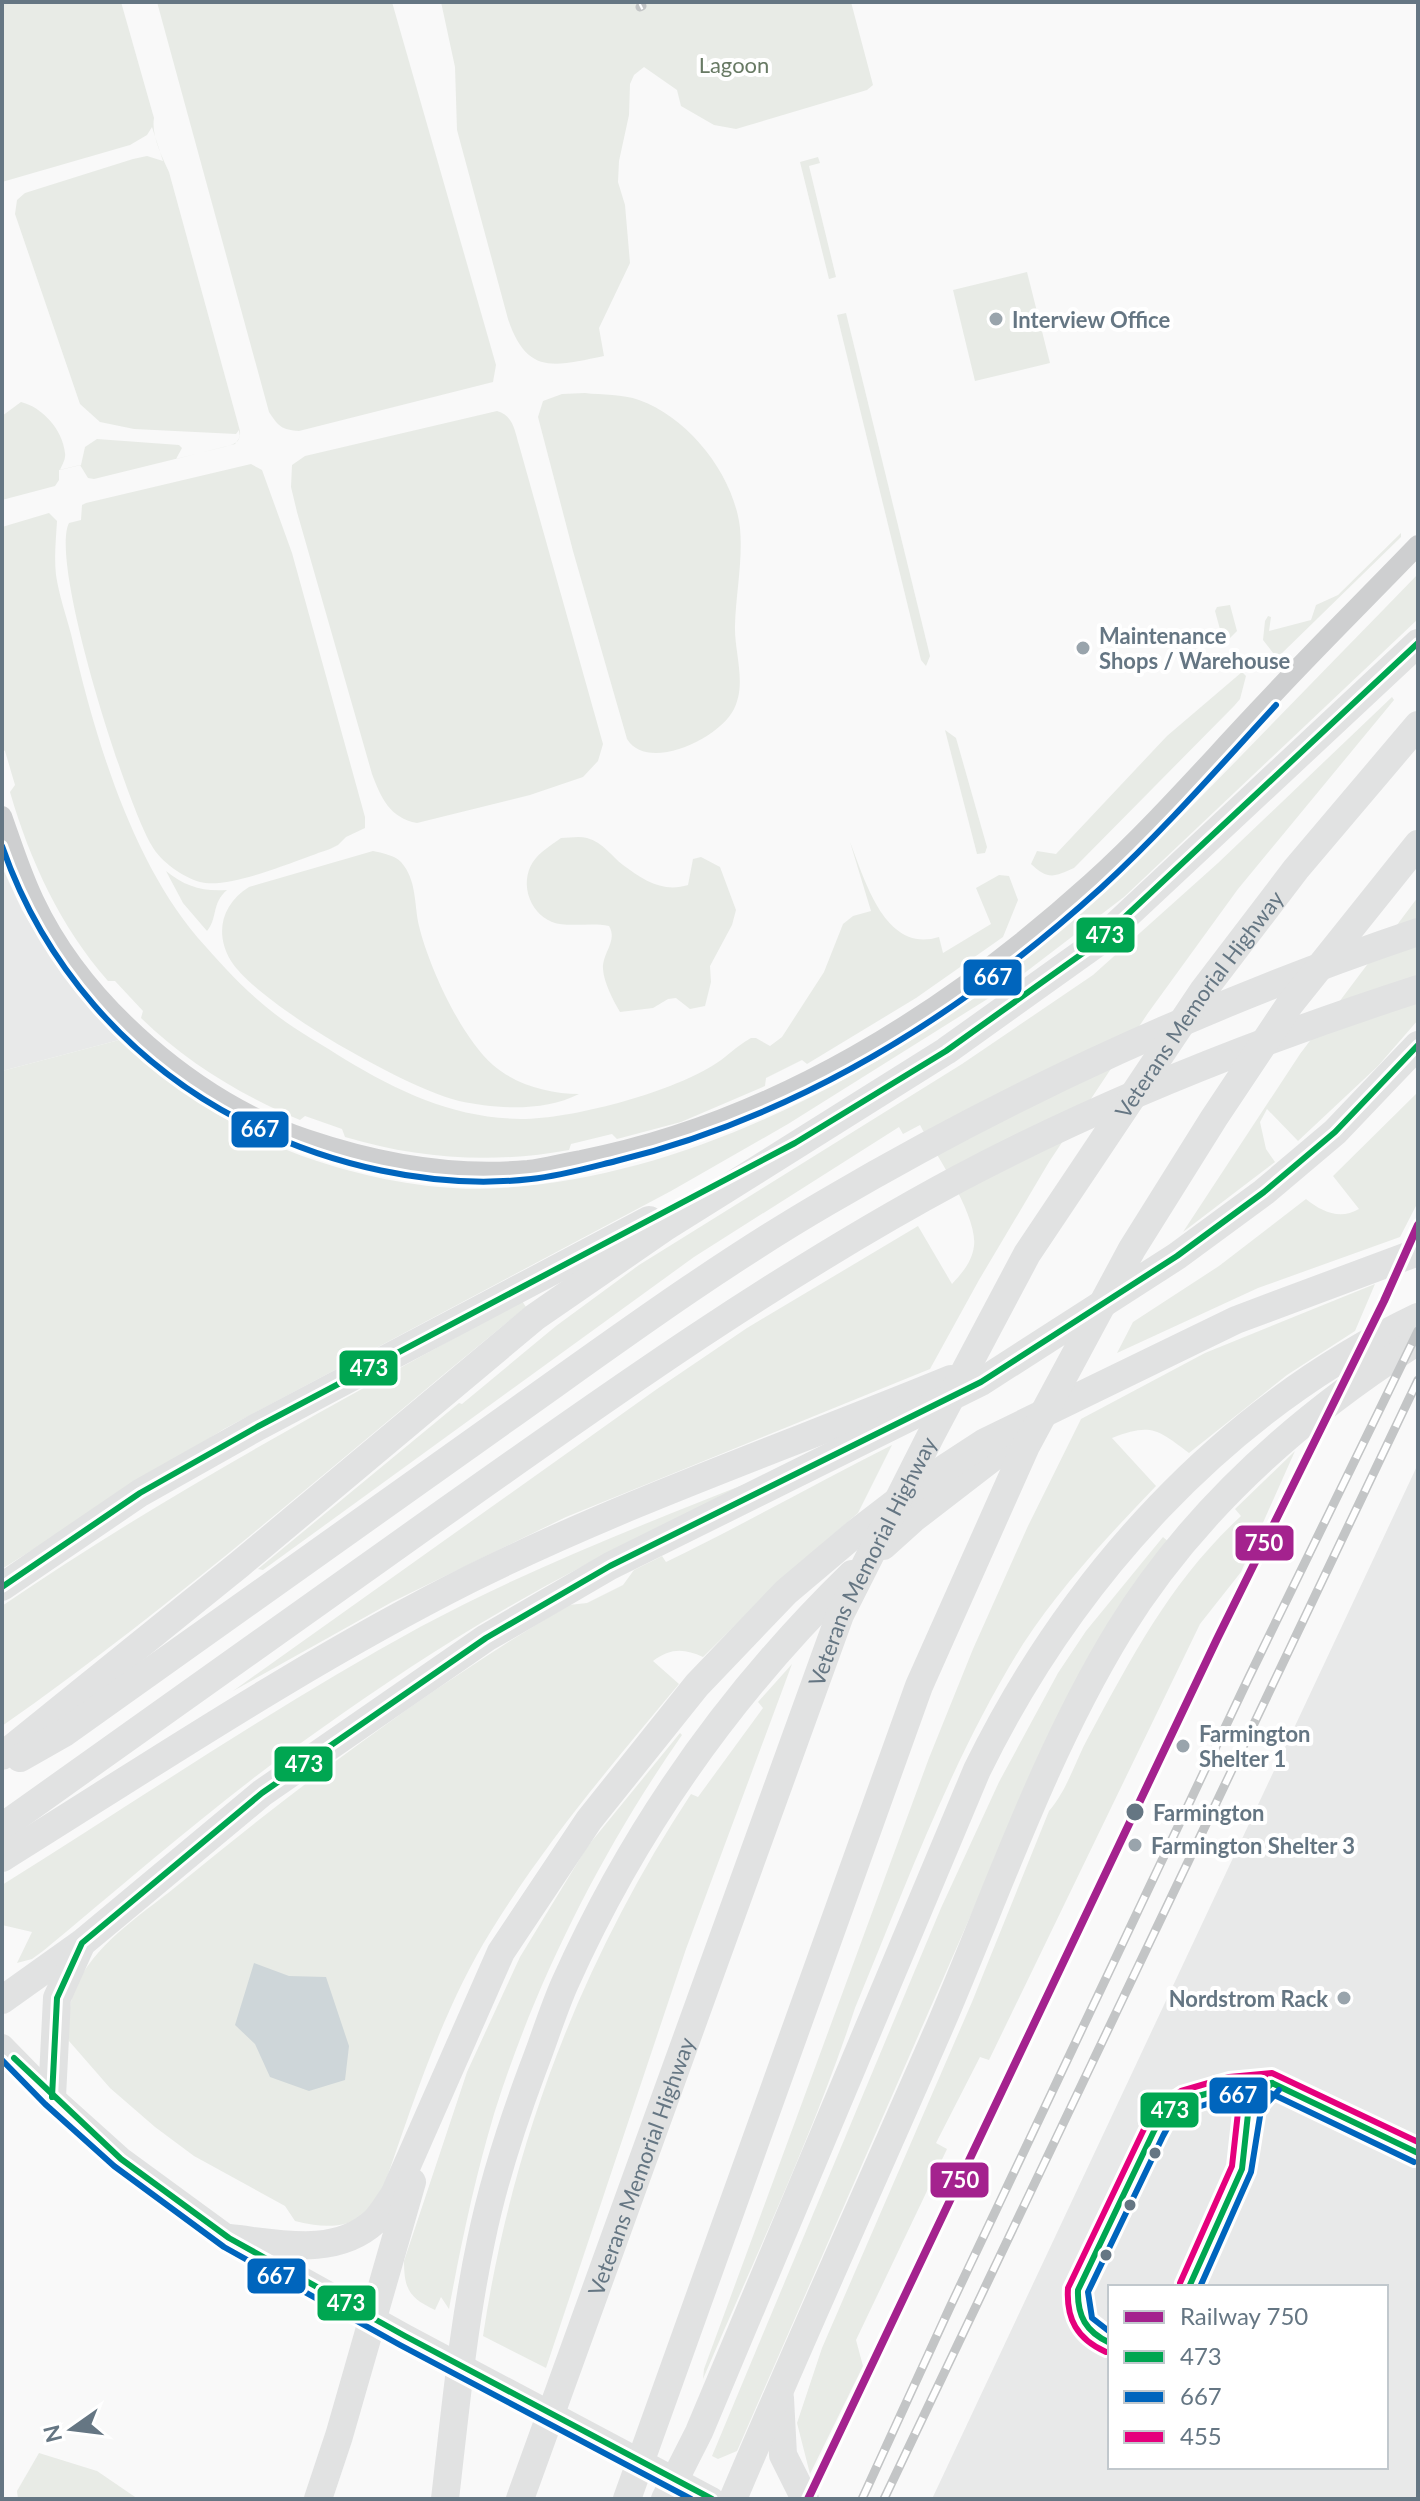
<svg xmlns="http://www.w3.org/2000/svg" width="1420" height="2501" font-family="Lato,sans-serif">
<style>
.built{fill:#e8e9e9;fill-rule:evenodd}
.green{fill:#e8ebe6}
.water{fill:#ced6d9}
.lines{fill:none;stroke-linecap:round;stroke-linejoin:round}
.minor{stroke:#cecfd0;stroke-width:20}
.major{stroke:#e1e2e2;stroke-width:24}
.highway{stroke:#e1e2e2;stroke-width:28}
.rail-casing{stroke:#c3c5c6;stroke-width:9}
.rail{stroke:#fff;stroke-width:6;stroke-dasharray:18;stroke-linecap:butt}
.bus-1-casing{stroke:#fff;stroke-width:12}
.bus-2-casing{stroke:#fff;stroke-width:12}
.bus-3-casing{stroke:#fff;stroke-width:12}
.bus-1{stroke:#00a651;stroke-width:6}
.bus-2{stroke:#0065bd;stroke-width:6}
.bus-3{stroke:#e5007d;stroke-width:6}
.rail-1-casing{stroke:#fff;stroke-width:14}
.rail-1{stroke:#a4228e;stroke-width:8}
.poi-dot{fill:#99a4ac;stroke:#fff;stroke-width:3}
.stop-dot{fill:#657683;stroke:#fff;stroke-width:3}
.labels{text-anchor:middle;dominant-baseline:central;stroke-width:8;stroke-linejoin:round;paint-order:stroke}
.park-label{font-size:22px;fill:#687a64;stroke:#fff}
.poi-label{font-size:22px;font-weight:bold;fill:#657683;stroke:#fff;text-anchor:start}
.street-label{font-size:22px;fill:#657683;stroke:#fff}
.stop-label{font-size:22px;font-weight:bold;fill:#657683;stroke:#fff;text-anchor:start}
.line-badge{stroke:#fff;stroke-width:3}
.badge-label{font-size:22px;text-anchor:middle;font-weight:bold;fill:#fff}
</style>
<rect width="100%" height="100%" fill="#f9f9f9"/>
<g class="built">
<path d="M2,867L22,910L56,965L119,1040L2,1071Z"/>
<path d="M1418,1464V2499H932ZM1110,2287H1386V2467H1110Z"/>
</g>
<g class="green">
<path d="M2,2H121L154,118C151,135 162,157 169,172L240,431C241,443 234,444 224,447L94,479L88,478L80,465L59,470V480L55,486L2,500V416L21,402C42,407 63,430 65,453C66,459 62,465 60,470L81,465L85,447L97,439L179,445L182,448L176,459L235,444L240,437L239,430L236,434L134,429L100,422L80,404L15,214L17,200L25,193L133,159L147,156L163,161L152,127L147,135L130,145L2,182Z"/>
<path d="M157,2H392L496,365L493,382L299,431C282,430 278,426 269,412Z"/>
<path d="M441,2H851L873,85L867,90L736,129L714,125L681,106L677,90L644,67L634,75L630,84L629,115L619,161L618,182L625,205L630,263L599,328L604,356C555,366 527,376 508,319L457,130L455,67Z"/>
<path d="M818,157L820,163L809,166L836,277L829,279L800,162Z"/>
<path d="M1027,272L1050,363L975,381L953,290Z"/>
<path d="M846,313L930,656L926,666L921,660L837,315Z"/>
<path d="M585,393C602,395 623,394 639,400C689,418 734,475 740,528C743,560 736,593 735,625C734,652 747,683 734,709C720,738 648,773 627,739L573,551L538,417L543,401L562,394Z"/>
<path d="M497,411C513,415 515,431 519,445L603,744L598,761L583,777L530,795L417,823C390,818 381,798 372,774L297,512L291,487L292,465L305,456Z"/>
<path d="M251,464L262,470L292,553L365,817V828L346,837L338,845L330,849C299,859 230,890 200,882C183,877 161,862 152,846C126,803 49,563 69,523L81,520L82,505L86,503Z"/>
<path d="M49,513L57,521C56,539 54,557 56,575C59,595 66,615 71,634C94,734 130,858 198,938C221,964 247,993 275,1014C297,1031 323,1045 346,1060C401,1093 455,1118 521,1119C572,1119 668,1093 712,1066C726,1058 736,1046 751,1038H756L770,1046L782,1037L824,972L843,924L853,916L871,911L850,842C865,880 885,954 939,937L943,953L991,924L976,888L999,875L1009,876L1018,900L1003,937L916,998L807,1064L802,1060L766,1078L765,1086L681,1122L617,1139L612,1134L571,1144L569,1150C493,1164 419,1159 345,1137L342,1129L305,1116L300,1120C241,1095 187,1063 141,1018L143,1011L115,981H108C60,926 30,861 10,792L15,785L5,751L2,749V527Z"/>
<path d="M1401,533V537L1277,658L1263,640L1265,621L1268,616L1271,617L1269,631L1311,620L1316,605L1338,595Z"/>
<path d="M1418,574V619L1124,897L1005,988L788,1124L671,1191L224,1429L2,1569V1071L119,1040C177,1091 243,1137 317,1161C375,1180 440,1192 501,1188C711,1175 914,1054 1071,921C1130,871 1184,814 1239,758C1298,697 1358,636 1418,574Z"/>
<path d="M1230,605L1237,631L1224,644L1215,611L1217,607Z"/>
<path d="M1242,672L1246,676L1240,699L1234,706L1074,868C1054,877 1048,880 1031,864L1037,851L1056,854L1167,736Z"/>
<path d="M1392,697L1394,700L1238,889L1148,1013L1049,1162L979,1280L930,1369L566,1517L392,1602L233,1691L657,1389L747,1328L918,1226L952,1284C962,1273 972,1262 974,1246C978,1216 935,1153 920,1125L903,1134L899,1127L694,1257L263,1570L258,1569L459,1403L462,1404L556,1326L639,1265L962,1064L1093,975L1218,863Z"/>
<path d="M945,730L956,738L987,847L985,853L977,854Z"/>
<path d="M561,838C569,838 579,836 587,838C603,842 611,856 623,865C643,880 663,893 688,885L693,859L701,857L720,867L736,910L732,925L710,966L711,982L705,1006L690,1009L676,998L668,999L653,1008L620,1012C613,1000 604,983 603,969C602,953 618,941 609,926C591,922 567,928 552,922C528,912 518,879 536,858C543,850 553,844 561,838Z"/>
<path d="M373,851C382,853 394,855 401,862C417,880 414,904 419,926C429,967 461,1037 493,1065C516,1085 550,1094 579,1094C544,1112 496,1109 459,1101C406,1088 260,1006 231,961C214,933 222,904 249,887Z"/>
<path d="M166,871C184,886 203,892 227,890C211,904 218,918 207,931L183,903Z"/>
<path d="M1418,897V1020L1378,1066L1298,1141L1267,1109L1260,1122L1266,1149L1275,1162L1183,1232L1300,1054Z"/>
<path d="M1418,1092V1202L1400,1237L1258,1288L1117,1353L1133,1322L1219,1266L1306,1199C1322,1212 1340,1220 1359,1209L1333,1176Z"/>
<path d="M1375,1284L1355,1331L1287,1375L1189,1453C1157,1429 1151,1423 1112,1438L1156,1486C1108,1536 1061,1586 1023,1644C952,1758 906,1885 855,2008C814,2133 755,2257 703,2379L704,2369L929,1758L973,1649L1028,1526L1081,1419L1205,1353Z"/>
<path d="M522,1301L526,1307C353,1447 185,1598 2,1726V1606C168,1492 346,1398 522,1301Z"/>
<path d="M892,1445L858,1513L786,1575L703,1657C684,1648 670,1648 653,1661L679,1684C613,1763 545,1843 491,1931C441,2012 412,2106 381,2195C361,2229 330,2230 295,2221L285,2206L194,2156L155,2127L110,2088L69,2041C69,2020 68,2000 78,1982C100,1939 147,1911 183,1881C306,1780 432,1686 569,1605L587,1603L623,1585L634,1570L662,1556L666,1562C743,1525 816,1483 892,1445Z"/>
<path d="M1295,1451L1241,1572L1200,1624L989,2060L980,2057L936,2143L947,2149L856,2340L863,2366L810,2474L797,2423L822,2348L972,2002L1049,1811C1068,1789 1075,1761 1089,1736C1134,1653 1171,1581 1241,1516L1235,1509Z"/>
<path d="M758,1479C673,1521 587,1561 505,1609C442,1645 381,1686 322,1728C224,1796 134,1876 43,1951L32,1959L17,1963L32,1932L2,1925V1885C141,1798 276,1706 420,1627C528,1569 644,1524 758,1479Z"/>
<path d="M1163,1537L1170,1543L1028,1784L737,2451L718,2459L712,2456L941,1908L999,1782L1058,1673L1086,1631Z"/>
<path d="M792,1664L686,1949L546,2368L483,2336C512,2141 583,1958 691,1794L698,1797L763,1708L758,1702Z"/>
<path d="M680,1733L682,1735C602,1850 536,1980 494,2114C475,2178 461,2244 449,2309L441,2297L435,2310C410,2298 404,2290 404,2261L467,2072L520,1957L587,1847Z"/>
<path d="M39,2453L97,2471L138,2499H18L17,2491Z"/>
</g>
<path class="water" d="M254,1963L289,1976L326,1977L349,2046L345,2080L309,2091L270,2077L255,2044L235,2025Z"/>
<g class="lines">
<g class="minor">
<path d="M2,816C12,844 21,873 34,900C84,1006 196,1101 306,1139C377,1163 452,1177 528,1170C545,1168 563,1163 581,1160C774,1122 947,1013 1091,883C1154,826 1209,762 1267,701C1316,648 1368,597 1418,545"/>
<path d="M1272,2083L1418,2153"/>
</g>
<path class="major" d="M2,2046L52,2097L121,2159L229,2238L405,2336L712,2499"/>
<g class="highway">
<path d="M883,1546L913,1519L1000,1452"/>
<path d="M2,1587L140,1493L257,1427L649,1220"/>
<path d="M2,1756L240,1564L535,1317L664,1228L946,1051L1097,943L1418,643"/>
<path d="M20,1758L64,1733C212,1627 361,1521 511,1415C614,1342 717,1266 827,1202C1016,1091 1210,1002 1418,932"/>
<path d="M2,1827C151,1721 300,1615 449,1509C614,1392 779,1275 958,1179C1105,1101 1260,1040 1418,989"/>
<path d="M2,1858C156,1762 307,1661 470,1579C625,1502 790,1445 951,1379"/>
<path d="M2,2000L82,1943L262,1793L486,1638L610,1566L981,1382L1177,1256L1264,1192L1335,1132L1418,1045"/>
<path d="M52,2097L57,1998L80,1947"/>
<path d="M229,2238C278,2243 335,2258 375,2221C382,2214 388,2203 394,2195L501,1952L589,1820L697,1685L786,1592L857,1532L913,1489L985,1442L1236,1320L1418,1252"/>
<path d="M780,2398L783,2455L805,2499"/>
<path d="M318,2499L339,2436L412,2182"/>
<path d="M445,2499C455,2413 463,2326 481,2241C493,2182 512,2124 533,2068C544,2040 553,2010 565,1983C634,1829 732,1691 852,1574"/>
<path id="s1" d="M520,2499L840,1615L931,1435L1027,1254L1203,991L1296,869L1418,725"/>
<path d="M627,2499L919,1686L1026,1446L1132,1249L1214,1118L1290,1004L1418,844"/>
<path d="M665,2499L699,2432L977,1770C1071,1578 1223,1410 1418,1317"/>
<path d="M733,2499C800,2341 871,2184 940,2026C997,1893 1044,1754 1119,1631C1193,1511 1300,1416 1418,1341"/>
</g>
<defs>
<g id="rail">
<path d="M640,7L642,6"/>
<path d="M862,2499L950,2307L1249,1677L1418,1331"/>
<path d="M884,2499L1418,1380"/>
</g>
</defs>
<use href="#rail" class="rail-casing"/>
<use href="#rail" class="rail"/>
<defs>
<g id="bus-1">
<path d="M2,1587L140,1493L257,1427L795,1143L946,1051L1097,943L1418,643"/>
<path d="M14,2058L121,2159L229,2238L405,2336L712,2499"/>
<path d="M52,2097L57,1998L82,1943L262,1793L486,1638L610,1566L981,1382L1177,1256L1264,1192L1335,1132L1418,1045"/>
<path d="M1189,2287L1242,2169L1248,2114L1252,2104L1272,2083"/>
<path d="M1110,2343C1086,2332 1077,2316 1078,2290L1154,2131L1164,2114L1184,2100L1231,2087L1272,2083L1418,2153"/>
</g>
<g id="bus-2">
<path d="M2,846C43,964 128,1062 240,1120C326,1165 433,1190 531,1179C560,1176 588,1168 616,1161C800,1116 962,1014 1101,888C1163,831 1219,767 1276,705"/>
<path d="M2,2060L45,2104L114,2166L224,2247L400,2345L691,2499"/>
<path d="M1200,2287L1251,2172L1261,2110L1279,2090"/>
<path d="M1110,2332L1092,2318L1088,2292L1163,2136L1171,2121L1188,2110L1233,2096L1270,2093L1414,2162"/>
</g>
<g id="bus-3">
<path d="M1180,2283L1232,2166L1238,2112L1243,2100L1265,2076"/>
<path d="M1106,2352C1077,2339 1066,2319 1068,2288L1145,2127L1157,2107L1181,2091L1229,2077L1272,2073L1418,2142"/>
</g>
</defs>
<use href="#bus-1" class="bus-1-casing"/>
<use href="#bus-2" class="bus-2-casing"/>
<use href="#bus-3" class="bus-3-casing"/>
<use href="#bus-1" class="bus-1"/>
<use href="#bus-2" class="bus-2"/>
<use href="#bus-3" class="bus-3"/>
<defs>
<path id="rail-1" d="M808,2499L1217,1639L1384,1301L1418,1225"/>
</defs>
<use href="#rail-1" class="rail-1-casing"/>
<use href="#rail-1" class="rail-1"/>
</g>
<g class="poi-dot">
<circle cx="996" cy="319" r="8"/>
<circle cx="1083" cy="648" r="8"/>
<circle cx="1183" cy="1746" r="8"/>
<circle cx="1135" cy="1845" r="8"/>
<circle cx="1344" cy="1998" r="8"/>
</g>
<g class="stop-dot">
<circle cx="1135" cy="1812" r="10"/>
<circle cx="1155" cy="2153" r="7"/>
<circle cx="1130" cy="2205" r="7"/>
<circle cx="1106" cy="2255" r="7"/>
</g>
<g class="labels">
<g class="park-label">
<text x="734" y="64">Lagoon</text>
</g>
<g class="poi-label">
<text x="1012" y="319">Interview Office</text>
<text x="1099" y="635">Maintenance<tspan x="1099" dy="25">Shops / Warehouse</tspan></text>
<text x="1199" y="1733">Farmington<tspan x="1199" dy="25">Shelter 1</tspan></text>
<text x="1151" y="1845">Farmington Shelter 3</text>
<text x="1328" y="1998" text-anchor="end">Nordstrom Rack</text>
</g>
<g class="street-label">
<text stroke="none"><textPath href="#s1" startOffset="1650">Veterans Memorial Highway</textPath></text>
<text stroke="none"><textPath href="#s1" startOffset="1002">Veterans Memorial Highway</textPath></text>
<text stroke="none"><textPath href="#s1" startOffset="354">Veterans Memorial Highway</textPath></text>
</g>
<g class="stop-label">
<text x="1153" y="1812">Farmington</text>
</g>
</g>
<g class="line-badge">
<rect x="1075" y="916" width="61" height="38" rx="8" fill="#00a651"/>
<rect x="962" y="958" width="61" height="39" rx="8" fill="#0065bd"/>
<rect x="230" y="1110" width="60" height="39" rx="8" fill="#0065bd"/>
<rect x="338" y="1349" width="61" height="38" rx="8" fill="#00a651"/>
<rect x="1234" y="1524" width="61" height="38" rx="8" fill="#a4228e"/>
<rect x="273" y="1745" width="61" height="38" rx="8" fill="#00a651"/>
<rect x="1208" y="2076" width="61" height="39" rx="8" fill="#0065bd"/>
<rect x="1139" y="2091" width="61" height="38" rx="8" fill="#00a651"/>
<rect x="929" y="2161" width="61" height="38" rx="8" fill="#a4228e"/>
<rect x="246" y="2257" width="61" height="38" rx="8" fill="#0065bd"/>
<rect x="316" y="2284" width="61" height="38" rx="8" fill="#00a651"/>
</g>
<g class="badge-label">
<text x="1105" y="943">473</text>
<text x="993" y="985">667</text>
<text x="260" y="1137">667</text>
<text x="369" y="1376">473</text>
<text x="1264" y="1551">750</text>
<text x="304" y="1772">473</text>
<text x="1238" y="2103">667</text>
<text x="1170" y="2118">473</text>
<text x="960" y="2188">750</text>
<text x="276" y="2284">667</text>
<text x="346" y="2311">473</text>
</g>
<rect width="1420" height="2501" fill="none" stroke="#657683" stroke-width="8"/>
<rect x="1108" y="2285" width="280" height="184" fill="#ffffff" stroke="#c1c8cd" stroke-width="2"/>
<rect x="1124" y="2311" width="40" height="12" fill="#a4228e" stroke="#c1c8cd" stroke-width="2"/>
<text x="1180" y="2325" font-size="24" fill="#657683">Railway 750</text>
<rect x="1124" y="2351" width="40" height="12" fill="#00a651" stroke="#c1c8cd" stroke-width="2"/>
<text x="1180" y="2365" font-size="24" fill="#657683">473</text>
<rect x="1124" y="2391" width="40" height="12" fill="#0065bd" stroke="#c1c8cd" stroke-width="2"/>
<text x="1180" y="2405" font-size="24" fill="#657683">667</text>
<rect x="1124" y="2431" width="40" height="12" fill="#e5007d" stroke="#c1c8cd" stroke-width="2"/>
<text x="1180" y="2445" font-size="24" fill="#657683">455</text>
<g transform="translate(72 2429) rotate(256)" stroke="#ffffff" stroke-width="6" paint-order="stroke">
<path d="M0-6L14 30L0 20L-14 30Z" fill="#657683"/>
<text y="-12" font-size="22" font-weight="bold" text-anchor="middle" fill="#657683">N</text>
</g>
</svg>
